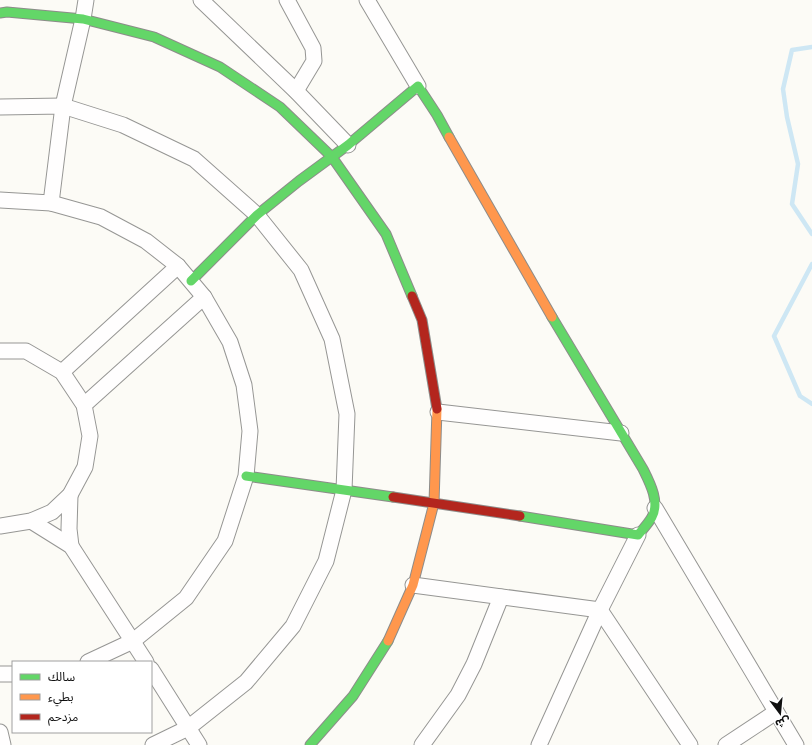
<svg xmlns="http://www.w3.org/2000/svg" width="812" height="745" font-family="'Roboto Serif','Noto Sans Arabic',serif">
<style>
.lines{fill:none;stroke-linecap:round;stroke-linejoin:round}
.stream{stroke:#cee7f4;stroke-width:4.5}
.street-casing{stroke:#969694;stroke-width:17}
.fast-casing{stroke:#8d8c8a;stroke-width:11}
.slow-casing{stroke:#8d8c8a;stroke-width:11}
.jam-casing{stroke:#8d8c8a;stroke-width:11}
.street{stroke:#fffefe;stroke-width:15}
.fast{stroke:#63d668;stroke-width:9}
.slow{stroke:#ff974d;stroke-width:9}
.jam{stroke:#b3261e;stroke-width:9}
</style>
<rect width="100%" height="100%" fill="#fcfbf6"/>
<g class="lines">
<g class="stream">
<path d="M812,47L792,50L783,89L787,117L798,164L792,204L812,234"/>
<path d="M812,264L774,336L800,396L812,404"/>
</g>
<defs>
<g id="street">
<path d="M201,0L296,91L348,145"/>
<path d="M287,0L313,48L314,61L296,91"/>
<path d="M367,0L418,86"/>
<path d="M0,107L63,106L123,125L194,159L257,215L301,270L332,339L347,414L344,490L326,561L293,626L246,682L188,728L153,745"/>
<path d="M0,200L51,203L101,217L146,241L178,266L204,297L230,342L244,385L250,431L246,476L225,541L186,598L133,641L88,662"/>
<path d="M51,203L63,106L83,19L86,0"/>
<path d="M0,351H26L62,372L84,405L90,436L85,467L70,495L52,512L31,521L0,526"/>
<path d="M62,372L178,266"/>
<path d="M84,405L204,297"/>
<path d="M438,412L621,433"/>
<path d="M70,495L69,529L71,546"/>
<path d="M655,508L796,745"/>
<path d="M31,521L71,546L146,662"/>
<path d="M413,585L600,610L690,745"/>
<path d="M151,669L199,745"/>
<path d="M0,674H13"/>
<path d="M0,732L3,745"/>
<path d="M422,745L458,695L474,664L501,597"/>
<path d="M539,745L600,610L638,535"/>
<path d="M726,745L776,712"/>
</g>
<g id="fast">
<path d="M0,13L7,12L83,19L154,37L220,67L280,107L332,157L386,234L412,296"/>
<path d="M191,281L257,215L299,181L348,145L418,86L437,115L449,137"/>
<path d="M246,476L393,497"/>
<path d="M520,516L638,535C643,529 648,524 652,517C660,502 650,483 643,469L552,317"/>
<path d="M310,745L353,696L388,641"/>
</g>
<g id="slow">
<path d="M449,137L552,317"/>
<path d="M388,641L413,585L434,503L437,409"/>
</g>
<g id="jam">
<path d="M412,296L422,320L437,409"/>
<path d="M393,497L520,516"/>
</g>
</defs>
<use href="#street" class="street-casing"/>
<use href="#fast" class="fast-casing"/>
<use href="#slow" class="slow-casing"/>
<use href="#jam" class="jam-casing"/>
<use href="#street" class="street"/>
<use href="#fast" class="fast"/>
<use href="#slow" class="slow"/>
<use href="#jam" class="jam"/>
</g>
<rect x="12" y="661" width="140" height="72" fill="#ffffff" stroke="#9f9f9f"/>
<rect x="20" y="674" width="20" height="6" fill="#63d668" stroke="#9f9f9f"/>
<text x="48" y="681" font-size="12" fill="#101010">سالك</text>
<rect x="20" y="694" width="20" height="6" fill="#ff974d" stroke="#9f9f9f"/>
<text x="48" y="701" font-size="12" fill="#101010">بطيء</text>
<rect x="20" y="714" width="20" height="6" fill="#b3261e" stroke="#9f9f9f"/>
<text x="48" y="721" font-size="12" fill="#101010">مزدحم</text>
<g transform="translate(780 713) rotate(164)" stroke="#ffffff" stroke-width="3" paint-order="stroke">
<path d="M0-3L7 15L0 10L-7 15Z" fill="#101010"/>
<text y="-6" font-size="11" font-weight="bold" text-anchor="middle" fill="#101010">ش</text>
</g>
</svg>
